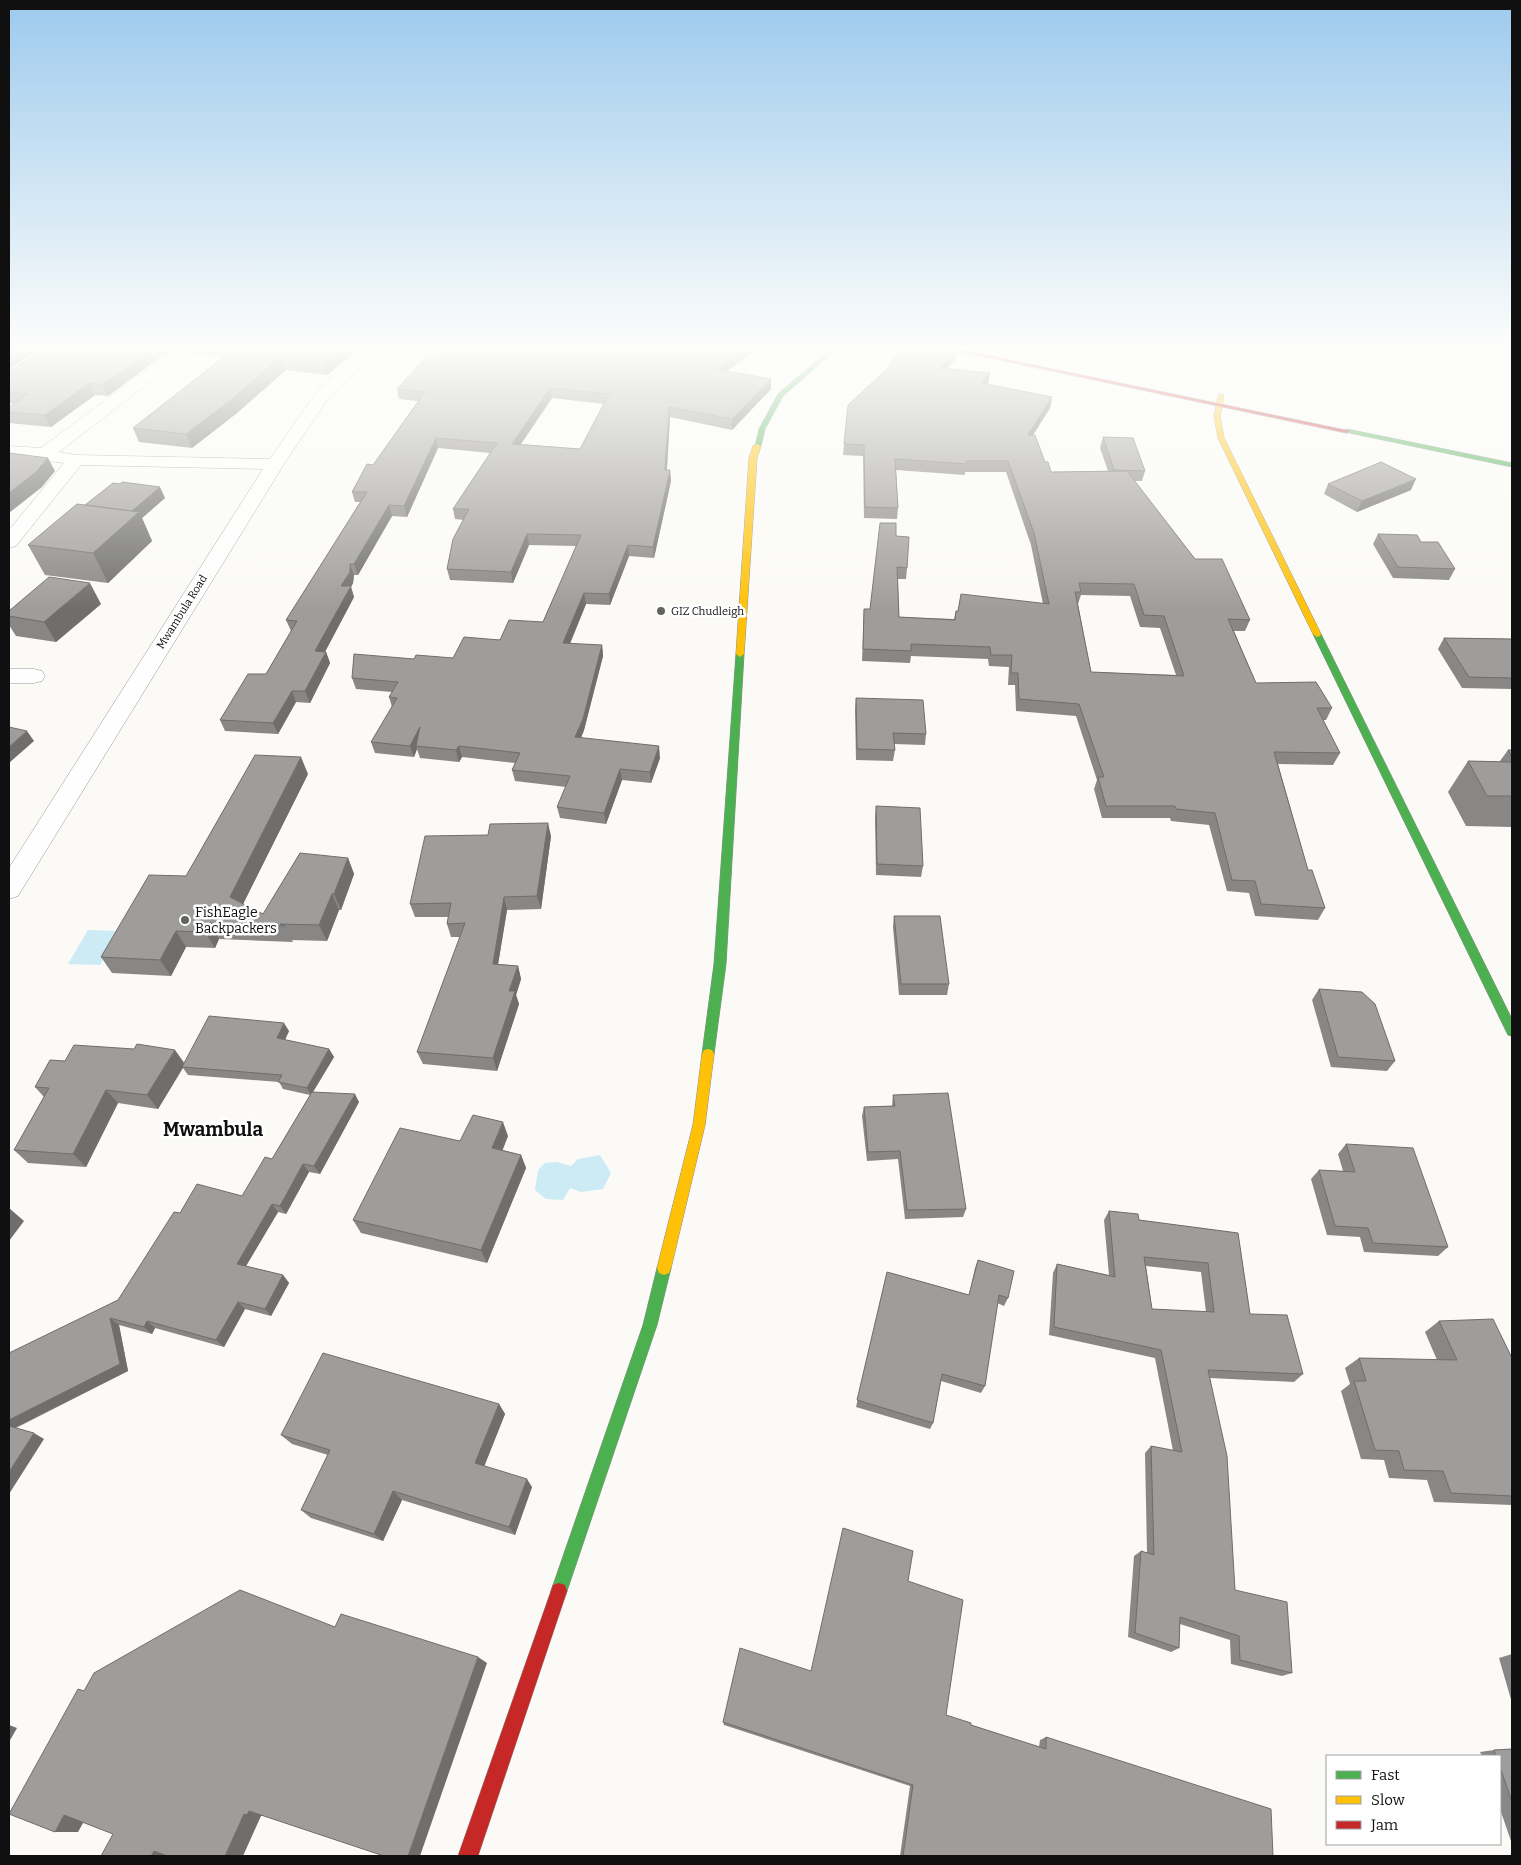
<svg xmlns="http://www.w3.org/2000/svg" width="1521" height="1865" font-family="Bitter,serif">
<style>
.water{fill:#cdebf5}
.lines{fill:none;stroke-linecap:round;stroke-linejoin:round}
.street-casing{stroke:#969594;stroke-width:1}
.fast-casing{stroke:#8c8c8a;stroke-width:1}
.slow-casing{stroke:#8c8c8a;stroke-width:1}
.jam-casing{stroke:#8c8c8a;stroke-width:1}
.street{fill:#fefefe;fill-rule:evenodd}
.fast{fill:#4caf50;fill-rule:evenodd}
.slow{fill:#ffc107;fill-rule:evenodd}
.jam{fill:#c62828;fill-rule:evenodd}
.wall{fill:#898785;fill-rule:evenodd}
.shaded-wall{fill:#6f6e6c}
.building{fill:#9f9d9b;stroke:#6f6e6c;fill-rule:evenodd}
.poi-dot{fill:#626260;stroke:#fff;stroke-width:2}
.labels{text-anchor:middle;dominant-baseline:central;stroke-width:5;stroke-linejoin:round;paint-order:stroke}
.far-poi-label{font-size:11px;fill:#101010;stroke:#fff;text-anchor:start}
.far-street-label{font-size:11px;fill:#101010;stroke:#fff}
.poi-label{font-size:14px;fill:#101010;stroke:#fff;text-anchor:start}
.district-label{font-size:19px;font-weight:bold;fill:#101010;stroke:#fff}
</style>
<rect width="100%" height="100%" fill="#fbfaf6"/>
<g class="water">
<path d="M88,930L120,931L100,965L68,964Z"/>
<path d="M600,1155L611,1173L603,1189L581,1192L570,1188L563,1200L546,1199L535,1190L538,1170L545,1163L557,1162L571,1166L578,1159Z"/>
</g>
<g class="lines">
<defs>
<g id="street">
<path d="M363,349H380L329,397L284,464L18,896L9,899V868L263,469L81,465L16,546L9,548V530L64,463L9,456V446L41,448L164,357H174L177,360L174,363L59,452L76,455L270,459L317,391Z"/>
<path d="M9,669H34L42,671L45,676L42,681L34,683H9Z"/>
</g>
<g id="fast">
<path d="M831,349H837L783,396L765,429L761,446L755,447L759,429L778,394Z"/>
<path d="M1347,429L1512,463V467L1345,432L1344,431Z"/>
<path d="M1317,631L1321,634L1512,1019V1036L1508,1035L1506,1031L1313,634Z"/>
<path d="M740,651L744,654L726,964L714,1054L712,1058L708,1059L704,1058L702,1054L714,964L736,654Z"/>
<path d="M664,1261L669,1263L671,1268L657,1325L567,1591L565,1597L559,1599L553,1597L551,1591L643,1325L657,1268L659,1263Z"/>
</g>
<g id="slow">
<path d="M1219,394L1224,395L1220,416L1224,438L1321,634L1320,636L1317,637L1313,634L1218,438L1214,416Z"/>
<path d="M757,444L761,446L757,458L744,654L740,657L736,654L749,458L753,446Z"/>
<path d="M708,1049L712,1050L714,1054L705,1125L671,1268L669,1273L664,1275L659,1273L657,1268L693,1125L702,1054L704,1050Z"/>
</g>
<g id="jam">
<path d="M947,349H958L1350,431L1347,433Z"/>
<path d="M559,1583L565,1585L567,1591L478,1856H458L551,1591L553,1585Z"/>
</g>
</defs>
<use href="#street" class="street-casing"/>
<use href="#fast" class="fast-casing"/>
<use href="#slow" class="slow-casing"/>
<use href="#jam" class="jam-casing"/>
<use href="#street" class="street"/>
<use href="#fast" class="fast"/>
<use href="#slow" class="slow"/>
<use href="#jam" class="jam"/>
</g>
<g class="wall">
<path d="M43,349H176L168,355H163L108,396L95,395L51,427L9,423V407L14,404L9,403V372Z"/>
<path d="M190,349H359L327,375L286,370L237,413L192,448L139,442L133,428L223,357L192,353Z"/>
<path d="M757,349L727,371L771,389L732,430L670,417L667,470H670L671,481L654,558L629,556L610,605L586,604L570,644L602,645L603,656L584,730L581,738L660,758L651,783L622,780L606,824L560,818L557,807L566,787L515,781L512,770L515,763L462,757L459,762L420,758L417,749L414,757L375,753L371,742L392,707L389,697L392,692L356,689L352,678L414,659L453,658L543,622L576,546L529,545L513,583L450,580L447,569L464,520L455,519L453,509L490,453L438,448L407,517L392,516L358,575H354L353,583L351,587L354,597L325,652H326L330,663L310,703L296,702L278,734L225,731L220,720L266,674L291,631L286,620L360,502H355L352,492L373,465L418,401L399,399L397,389L436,356ZM552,398L604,404L580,449L521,444Z"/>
<path d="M899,349H959L957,357L948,368L990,373L988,384L1052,397L1050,408L1033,435L1045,462L1051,472L1108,471L1100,448L1103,437L1145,471L1142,481H1135L1195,559L1250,620L1245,631H1234L1256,683L1332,708L1326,720H1323L1340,753L1333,765L1278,764L1308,870L1325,908L1318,920L1255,916L1249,893L1227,891L1209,825L1171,821L1170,818H1102L1094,789L1097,780L1076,716L1016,711L1015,685H1008L1009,667L989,666L988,659L911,656L910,663L862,661L864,609H870L896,536L907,568L906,579H898L899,617L954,619L956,611L1043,604L1031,545L1006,472H965V475L896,470L898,508L897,519L864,518L863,456L843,455L844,444ZM1081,595L1130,596L1140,627L1160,628L1176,675L1091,672L1078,604Z"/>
<path d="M1328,484L1411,490L1357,512L1324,494Z"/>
<path d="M165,498L142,518L152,541L108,583L45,575L28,545L85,505Z"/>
<path d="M1378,534L1421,542L1455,569L1449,580L1393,578L1373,544Z"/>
<path d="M101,604L56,642L16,636L9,625V611Z"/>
<path d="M1444,638L1512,639V689L1462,688L1438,649Z"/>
<path d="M856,698L926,734L925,745L894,744L895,750L893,761L856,760L855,709Z"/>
<path d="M1508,750H1512V827L1466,826L1448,792L1468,761L1501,762L1500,761Z"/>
<path d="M308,774L243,904L263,914L348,858L354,874L341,910H339L327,941L292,940L293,942L219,939L215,948L186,947L171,976L112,973L101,957L186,876Z"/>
<path d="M876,806L923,866L921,877L876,875L875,817Z"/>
<path d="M551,836L541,909L507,910L498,964L518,966L521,979L516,995L519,1004L497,1071L423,1064L417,1052L460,937H451L447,924L448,917H415L410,904Z"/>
<path d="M894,916L949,984L947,995H899L893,927Z"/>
<path d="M1319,989L1395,1061L1387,1071L1331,1067L1312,1000Z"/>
<path d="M289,1031L285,1040L329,1049L334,1057L313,1092L359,1102L320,1174L309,1172L286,1214L278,1212L246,1266L283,1275L289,1283L271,1316L245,1309L224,1347L155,1328L152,1334L119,1325L128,1371L16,1428L44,1439L9,1426L118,1300L180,1213L242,1196L272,1159L310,1095L283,1089L279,1082L188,1075L183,1068L158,1109L118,1103L86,1167L28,1163L14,1150L44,1097L35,1087L65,1061L184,1063Z"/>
<path d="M893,1095L966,1209L963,1217L905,1219L898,1159L867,1161L862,1116L864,1107L892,1106Z"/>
<path d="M508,1136L502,1150L521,1155L526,1168L487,1263L361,1233L353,1220L460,1141Z"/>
<path d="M1346,1144L1448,1247L1438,1256L1364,1252L1360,1237L1327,1235L1311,1179L1319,1170L1343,1171L1338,1154Z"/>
<path d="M1109,1211L1139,1220L1238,1233L1250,1314L1303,1374L1294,1382L1210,1378L1235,1590L1292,1673L1282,1676L1231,1664L1230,1640L1180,1624L1179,1648L1171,1652L1128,1637L1134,1556L1141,1551L1147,1553L1145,1453L1151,1446L1173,1451L1155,1358L1049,1335L1053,1273L1057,1264L1109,1275L1104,1220ZM1146,1266L1201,1272L1206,1312L1152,1309Z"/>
<path d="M978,1260L1008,1298L1004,1306L997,1303L985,1386L981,1393L941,1381L933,1423L930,1429L856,1407L887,1272L969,1295L975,1268Z"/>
<path d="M1439,1321L1512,1358V1505L1434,1502L1427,1480L1389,1478L1384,1460L1361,1459L1341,1391L1350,1384L1345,1368L1359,1358L1437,1360L1425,1332Z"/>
<path d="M499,1404L505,1414L484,1466L532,1487L515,1535L402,1500L383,1541L311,1518L301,1510L328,1455L292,1444L281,1435Z"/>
<path d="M908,1581L946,1715L971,1725L1039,1747L1040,1740L1046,1737L1273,1856H900L910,1786L724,1725L723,1722L811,1671Z"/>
<path d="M1512,1654V1703L1499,1658Z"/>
<path d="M1512,1749V1844L1500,1809V1756H1482L1480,1752L1494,1750Z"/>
</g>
<g class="shaded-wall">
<path d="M17,349H39L9,370V354Z"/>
<path d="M152,349H160L163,355L108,396L102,385Z"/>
<path d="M165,349H176L168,355Z"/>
<path d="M339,349H359L327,375L323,362Z"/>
<path d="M744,349H757L716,379V369Z"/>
<path d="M957,349H959L957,357L939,378L940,368Z"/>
<path d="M281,356L286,370L237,413L192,448L186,434Z"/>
<path d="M990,373L988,384L979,394L981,383Z"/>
<path d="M771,379V389L732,430V419Z"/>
<path d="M89,383L95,395L51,427L45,415Z"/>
<path d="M550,388L552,398L514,454L512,444Z"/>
<path d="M1052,397L1050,408L1026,446L1028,435Z"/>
<path d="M669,407L670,417L666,480L665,470Z"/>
<path d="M436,438L438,448L407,517L404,506Z"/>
<path d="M48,458L55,471L42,487L9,513V493Z"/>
<path d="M670,470L671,481L654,558L653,547Z"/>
<path d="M1416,479L1411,490L1357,512L1362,501Z"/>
<path d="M160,487L165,498L142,518L152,541L108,583L93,553L118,523Z"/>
<path d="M389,505L392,516L358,575L354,564Z"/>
<path d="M527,534L529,545L513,583L511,572Z"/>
<path d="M628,545L629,556L610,605L609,594Z"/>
<path d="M350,564L354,575L353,583L351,587L354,597L319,663L315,651Z"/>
<path d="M90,583L101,604L56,642L44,622Z"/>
<path d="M584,593L586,604L565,655L563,643Z"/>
<path d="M602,645L603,656L584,730L577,748L575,737Z"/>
<path d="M326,652L330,663L310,703L305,691Z"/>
<path d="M292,691L296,702L278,734L273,723Z"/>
<path d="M420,727L416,746L417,749L414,757L410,746Z"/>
<path d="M27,731L34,741L9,763V747Z"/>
<path d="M459,746L462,757L459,762L456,750Z"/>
<path d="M659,746L660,758L651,783L650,772Z"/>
<path d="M301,757L308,774L239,912L230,897Z"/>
<path d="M620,769L622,780L606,824L604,813Z"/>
<path d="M548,823L551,836L541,909L537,896Z"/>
<path d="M348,858L354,874L341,910L334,894Z"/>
<path d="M332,894L339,910L327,941L319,925Z"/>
<path d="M504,897L507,910L496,977L493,964Z"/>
<path d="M210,923L219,939L215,948L205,932Z"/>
<path d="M176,931L186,947L171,976L160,960Z"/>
<path d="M518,966L521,979L516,995L519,1004L497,1071L493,1058L509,991Z"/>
<path d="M284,1023L289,1031L282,1046L277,1038Z"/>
<path d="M329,1049L334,1057L311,1095L307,1088Z"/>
<path d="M175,1050L185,1064L158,1109L147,1095Z"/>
<path d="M106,1090L118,1103L86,1167L73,1154Z"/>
<path d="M355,1094L359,1102L320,1174L314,1166Z"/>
<path d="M503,1122L508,1136L498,1162L492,1148Z"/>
<path d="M521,1155L526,1168L487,1263L481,1250Z"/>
<path d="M303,1164L309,1172L286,1214L280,1206Z"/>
<path d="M272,1204L278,1212L243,1271L237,1264Z"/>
<path d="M9,1208L24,1221L9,1241Z"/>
<path d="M283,1275L289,1283L271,1316L265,1309Z"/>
<path d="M238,1302L245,1309L224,1347L216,1340Z"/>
<path d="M110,1318L119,1325L128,1371L14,1428L9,1425V1420Z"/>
<path d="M147,1321L155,1328L152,1334L144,1327Z"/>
<path d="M499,1404L505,1414L482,1472L475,1463Z"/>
<path d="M34,1433L44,1439L9,1494V1472Z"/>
<path d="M527,1479L532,1487L515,1535L509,1527Z"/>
<path d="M393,1491L402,1500L383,1541L374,1534Z"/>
<path d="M478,1657L487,1663L420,1856H408Z"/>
<path d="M9,1725L17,1728L9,1742Z"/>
<path d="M249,1811L265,1816H261L243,1856H225L244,1814Z"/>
<path d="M64,1815L87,1816L78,1832H55Z"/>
<path d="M154,1851L171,1856H151Z"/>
</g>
<g class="building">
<path d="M9,349H17L9,354Z"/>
<path d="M43,349H152L102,385L89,383L45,415L9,412V407L28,394L9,392V372Z"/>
<path d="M234,349H339L323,362L281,356L232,399L186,434L133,428Z"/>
<path d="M446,349H744L716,369L771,379L732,419L669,407L665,470H670L653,547L628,545L609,594L584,593L563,643L602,645L583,719L575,737L659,746L650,772L620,769L604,813L557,807L570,776L512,770L520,753L459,746L456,750L416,746L420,727L410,746L371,742L397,698L389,697L398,682L352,678L354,654L414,659L416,655L453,658L464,637L500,640L509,620L543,622L581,535L527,534L511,572L447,569L453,539L469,509H453L497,443L436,438L404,506L389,505L354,564H350V572L341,586H351L315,651L326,652L305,691H292L273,723L220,720L248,674H266L297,621L286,620L367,492H352L367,464L373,465L425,392L397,389L428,355L436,356ZM550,388L609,394L580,449L512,444Z"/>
<path d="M899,349H957L940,368L990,373L981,383L1052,397L1028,435H1035L1045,462H1048L1051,472L1127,471L1195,559H1222L1250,620L1228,619L1256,683L1316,682L1332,708H1317L1340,753L1274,752L1308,870H1312L1325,908L1261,904L1255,881L1232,880L1215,813L1176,809L1175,806H1106L1098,777H1104L1079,704L1019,699L1018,673H1011L1012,655H991L990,647L911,644V651L863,649L864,609H870L880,523H896V536L909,537L907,568L897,567L899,617L955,620L956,611H958L961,594L1049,604L1034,533L1008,461H967L966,464L895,459L898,508L865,507L864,445L844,444L848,405L886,370ZM1079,583L1134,584L1144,615L1164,616L1184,676L1091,672L1075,592H1081Z"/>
<path d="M1103,437L1133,438L1145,471L1114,470Z"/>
<path d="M9,453L48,458L35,473L9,493Z"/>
<path d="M1381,462L1416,479L1362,501L1328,484Z"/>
<path d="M122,482L160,487L132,511L85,505L113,483L120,484Z"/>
<path d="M77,504L139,512L93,553L28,545Z"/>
<path d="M1378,534L1417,535L1421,542H1438L1455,569L1398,567Z"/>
<path d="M49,577L90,583L44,622L9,616V611Z"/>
<path d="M1444,638L1512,639V678L1469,677Z"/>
<path d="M856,698L923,700L926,734L893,733L895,750L857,749Z"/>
<path d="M9,727L27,731L9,747Z"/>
<path d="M1508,750H1512V757Z"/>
<path d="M255,755L301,757L230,897L263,914L300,853L348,858L334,894H332L319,925L280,924L285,926L210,923L205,932L176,931L160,960L101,957L149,875L186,876Z"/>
<path d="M1468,761L1512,762V796H1487Z"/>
<path d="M876,806L920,808L923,866L877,864Z"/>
<path d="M548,823L537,896L504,897L493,964L518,966L509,991H515L493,1058L417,1052L465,923L447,924L451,903L410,904L425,836L488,835L490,824Z"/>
<path d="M894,916H940L949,984H901Z"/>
<path d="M1319,989L1362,992L1375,1004L1395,1061L1338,1057Z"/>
<path d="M209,1016L284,1023L277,1038L329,1049L307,1088L278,1082L282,1075L182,1067Z"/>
<path d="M137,1044L175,1050L147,1095L106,1090L73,1154L14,1150L49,1088L35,1087L50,1060L65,1061L74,1045L134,1049Z"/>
<path d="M312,1092L355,1094L314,1166L303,1164L280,1206L272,1204L237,1264L283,1275L265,1309L238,1302L216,1340L147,1321L144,1327L110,1318L120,1364L9,1420V1353L118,1300L174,1212L180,1213L197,1184L242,1196L265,1157L272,1159Z"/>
<path d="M948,1093L966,1209L907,1210L900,1151L868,1152L864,1107L895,1106L893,1095Z"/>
<path d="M473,1115L503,1122L492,1148L521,1155L481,1250L353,1220L400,1128L460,1141Z"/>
<path d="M1346,1144L1413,1148L1448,1247L1373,1243L1368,1228L1335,1226L1319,1170L1355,1172Z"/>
<path d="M1109,1211L1138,1214L1139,1220L1238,1233L1250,1314L1287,1315L1303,1374L1208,1370L1227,1456L1235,1590L1287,1602L1292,1673L1240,1660L1239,1636L1180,1617L1179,1648L1135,1633L1141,1551L1154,1555L1151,1446L1182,1452L1161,1350L1054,1327L1057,1264L1115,1277ZM1144,1257L1208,1263L1214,1312L1152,1309Z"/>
<path d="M978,1260L1014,1271L1008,1298L999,1295L985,1386L942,1374L933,1423L857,1400L887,1272L969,1295Z"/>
<path d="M1493,1319L1512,1358V1496L1451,1493L1443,1471L1404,1470L1399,1451L1375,1450L1354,1381H1366L1359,1358L1457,1360L1439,1321Z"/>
<path d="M323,1353L499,1404L475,1463L527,1479L509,1527L393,1491L374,1534L301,1510L330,1450L281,1435Z"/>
<path d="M9,1426L34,1433L9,1472Z"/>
<path d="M843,1528L913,1551L908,1581L963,1600L946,1715L971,1723V1725L1046,1749V1737L1271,1809L1273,1856H903L913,1785L723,1722L740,1648L811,1671Z"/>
<path d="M240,1590L335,1627L341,1614L478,1657L408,1856H384L249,1811L247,1815L244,1814L225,1856H167L154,1851L151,1856H101L113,1834L64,1815L55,1832L9,1814L78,1689L84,1691L94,1673Z"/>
<path d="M1512,1749V1802L1500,1767V1756H1496L1494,1750Z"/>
</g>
<linearGradient id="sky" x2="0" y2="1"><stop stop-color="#9dcaed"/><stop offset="0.57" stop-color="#fdfdfb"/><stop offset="1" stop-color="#fdfdfb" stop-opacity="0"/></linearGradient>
<rect width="1521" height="610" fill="url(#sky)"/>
<g class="poi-dot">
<circle cx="661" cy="611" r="5"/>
<circle cx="185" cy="920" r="5"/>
</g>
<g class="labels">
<g class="far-poi-label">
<text x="671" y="611">GIZ Chudleigh</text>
</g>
<g class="far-street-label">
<text transform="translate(182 612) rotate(-58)">Mwambula Road</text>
</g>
<g class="poi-label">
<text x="195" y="912">FishEagle<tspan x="195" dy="16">Backpackers</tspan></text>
</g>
<g class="district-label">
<text x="213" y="1129">Mwambula</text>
</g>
</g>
<rect width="1521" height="1865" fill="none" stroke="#101010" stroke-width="20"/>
<rect x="1326" y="1755" width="175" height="90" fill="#ffffff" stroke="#9f9f9f"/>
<rect x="1336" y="1771" width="25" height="8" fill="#4caf50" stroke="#9f9f9f"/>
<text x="1371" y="1780" font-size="15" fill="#101010">Fast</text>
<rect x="1336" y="1796" width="25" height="8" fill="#ffc107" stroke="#9f9f9f"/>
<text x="1371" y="1805" font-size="15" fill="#101010">Slow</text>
<rect x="1336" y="1821" width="25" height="8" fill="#c62828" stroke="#9f9f9f"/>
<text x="1371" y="1830" font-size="15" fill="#101010">Jam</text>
</svg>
